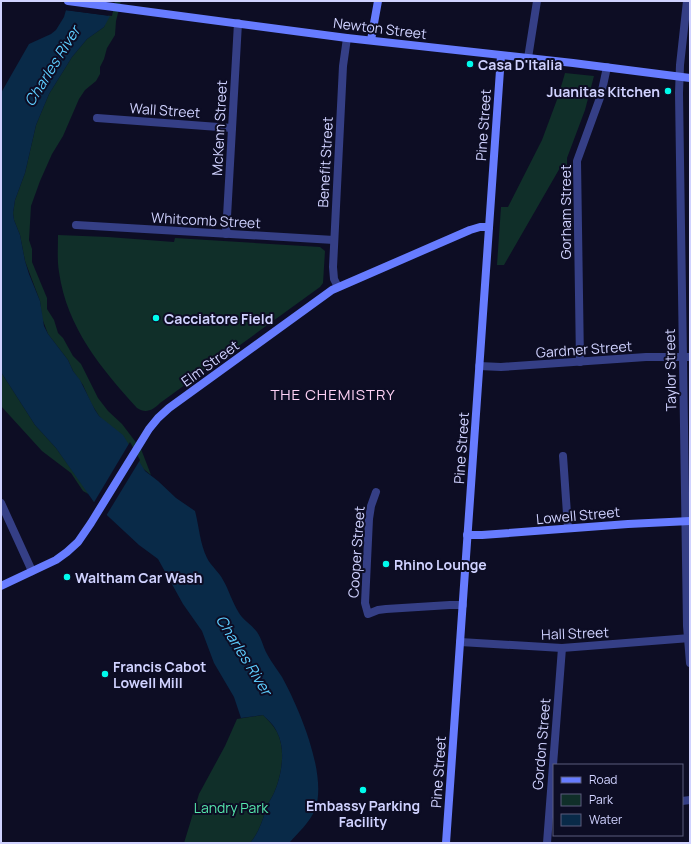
<svg xmlns="http://www.w3.org/2000/svg" width="691" height="844" font-family="Manrope,sans-serif">
<style>
.green{fill:#102f29}
.water{fill:#092a48}
.pier{fill:#0d0d24}
.lines{fill:none;stroke-linecap:round;stroke-linejoin:round}
.street{stroke:#353f86;stroke-width:8}
.secondary{stroke:#677cff;stroke-width:8}
.poi-dot{fill:#00fbec;stroke:#0d0d24;stroke-width:1.5}
.labels{text-anchor:middle;dominant-baseline:central;stroke-width:4;stroke-linejoin:round;paint-order:stroke}
.street-label{font-size:14px;fill:#d0d2ff;stroke:#0d0d24}
.poi-label{font-size:14px;font-weight:bold;fill:#d0d2ff;stroke:#0d0d24;text-anchor:start}
.park-label{font-size:14px;fill:#55e6ab;stroke:#0d0d24}
.water-label{font-size:15px;font-style:italic;fill:#5eceff;stroke:#0d0d24}
.neighbourhood-label{font-size:15px;letter-spacing:1px;fill:#ffd2f6;stroke:#0d0d24}
</style>
<rect width="100%" height="100%" fill="#0d0d24"/>
<g class="green">
<path d="M113,1H121L116,21L115,35L107,48L104,59L100,67V74L96,81L85,90L79,99L63,136L52,154L40,181L31,206L29,240L32,249V262L47,298V309L54,320L58,333L63,338L73,356L81,364L98,398L108,411L122,424L141,449L151,475L141,467L132,451L99,416L91,403L83,385L73,371L68,360L48,334L42,318L40,301L25,261L20,235L14,220L13,213L15,200L25,173L36,125L49,94L72,57L87,39L104,27Z"/>
<path d="M565,73L594,76L585,110L567,158V165L561,166L504,265H497L501,207H508L542,140L558,97Z"/>
<path d="M58,235L108,237L174,242L175,238L320,247L325,251L323,283L320,287L160,403C153,410 146,414 137,408C101,368 67,328 59,272C57,260 58,247 58,235Z"/>
<path d="M1,372L35,425L56,448L90,495L83,491L71,473L42,451L1,406Z"/>
<path d="M263,715C268,720 273,725 277,732C286,749 282,775 274,793C272,797 269,802 267,806C263,819 259,833 250,843H184L199,794L225,746L237,719Z"/>
</g>
<path class="water" d="M66,10L110,16L104,27L87,39L72,57L49,94L36,125L25,173L15,200L13,213L14,220L20,235L25,261L29,274L40,301L44,326L48,334L68,360L73,371L80,380L95,410L99,416L123,435L145,471L158,481L176,498L195,511C199,526 200,544 207,558C211,566 219,572 223,580C229,590 232,602 239,613C244,621 252,625 257,632C262,639 263,647 267,654C271,662 277,669 282,677C299,708 328,775 315,810C309,823 298,833 289,843H250C259,833 263,819 267,806C269,802 272,797 274,793C282,775 286,749 277,732C274,725 268,720 263,715L241,718L234,697L214,663L202,631L183,604L158,559L139,545L96,505L56,448L35,425L1,372V93L29,44L51,34L56,30L64,17Z"/>
<g class="pier">
<path d="M66,1H115L112,16L64,10Z"/>
<path d="M130,442L140,460L106,516L93,504Z"/>
</g>
<g class="lines">
<g class="street">
<path d="M687,1L680,65L679,93L687,626L690,663"/>
<path d="M528,58L537,1"/>
<path d="M97,118L232,128"/>
<path d="M76,225L334,240"/>
<path d="M226,234L238,23"/>
<path d="M338,287L334,279L333,267L343,66L347,38"/>
<path d="M580,362L577,161L601,95L607,67"/>
<path d="M479,366L501,367L646,357H690"/>
<path d="M563,456L568,528"/>
<path d="M376,492L371,506L369,519L365,603L368,614L378,610L386,609L450,605H463"/>
<path d="M1,503L32,571"/>
<path d="M460,642L562,648L690,638"/>
<path d="M682,801L690,800"/>
<path d="M547,843L562,648"/>
</g>
<g class="secondary">
<path d="M68,1L347,38L573,63L690,78"/>
<path d="M371,40L378,1"/>
<path d="M467,535H482L628,524L690,521"/>
<path d="M1,586L56,560L67,552L78,542L91,523L149,429L158,418L169,408L332,290L470,230L480,227H489"/>
<path d="M446,843L501,56"/>
</g>
</g>
<g class="poi-dot">
<circle cx="470" cy="64" r="4"/>
<circle cx="668" cy="91" r="4"/>
<circle cx="156" cy="318" r="4"/>
<circle cx="386" cy="564" r="4"/>
<circle cx="67" cy="577" r="4"/>
<circle cx="105" cy="674" r="4"/>
<circle cx="363" cy="790" r="4"/>
</g>
<g class="labels">
<g class="street-label">
<text transform="translate(380 28) rotate(7)">Newton Street</text>
<text transform="translate(165 110) rotate(4)">Wall Street</text>
<text transform="translate(483 125) rotate(-86)">Pine Street</text>
<text transform="translate(219 128) rotate(-87)">McKenn Street</text>
<text transform="translate(325 162) rotate(-87)">Benefit Street</text>
<text transform="translate(565 212) rotate(-90)">Gorham Street</text>
<text transform="translate(206 220) rotate(3)">Whitcomb Street</text>
<text transform="translate(584 349) rotate(-4)">Gardner Street</text>
<text transform="translate(210 363) rotate(-36)">Elm Street</text>
<text transform="translate(670 370) rotate(-91)">Taylor Street</text>
<text transform="translate(461 448) rotate(-86)">Pine Street</text>
<text transform="translate(578 515) rotate(-5)">Lowell Street</text>
<text transform="translate(356 552) rotate(-86)">Cooper Street</text>
<text transform="translate(575 633) rotate(-2)">Hall Street</text>
<text transform="translate(541 744) rotate(-85)">Gordon Street</text>
<text transform="translate(438 772) rotate(-86)">Pine Street</text>
</g>
<g class="poi-label">
<text x="478" y="64">Casa D'Italia</text>
<text x="660" y="91" text-anchor="end">Juanitas Kitchen</text>
<text x="164" y="318">Cacciatore Field</text>
<text x="394" y="564">Rhino Lounge</text>
<text x="75" y="577">Waltham Car Wash</text>
<text x="113" y="666">Francis Cabot<tspan x="113" dy="16">Lowell Mill</tspan></text>
<text x="363" y="805" text-anchor="middle">Embassy Parking<tspan x="363" dy="16">Facility</tspan></text>
</g>
<g class="park-label">
<text x="231" y="807">Landry Park</text>
</g>
<g class="water-label">
<text transform="translate(52 66) rotate(-58)">Charles River</text>
<text transform="translate(244 655) rotate(58)">Charles River</text>
</g>
<g class="neighbourhood-label">
<text x="333" y="394">THE CHEMISTRY</text>
</g>
</g>
<rect width="691" height="844" fill="none" stroke="#d0d2ff" stroke-width="4"/>
<rect x="553" y="764" width="130" height="72" fill="#0d0d24" stroke="#5b5c7c"/>
<rect x="561" y="777" width="20" height="6" fill="#677cff" stroke="#5b5c7c"/>
<text x="589" y="784" font-size="12" fill="#d0d2ff">Road</text>
<rect x="561" y="794" width="20" height="12" fill="#102f29" stroke="#5b5c7c"/>
<text x="589" y="804" font-size="12" fill="#d0d2ff">Park</text>
<rect x="561" y="814" width="20" height="12" fill="#092a48" stroke="#5b5c7c"/>
<text x="589" y="824" font-size="12" fill="#d0d2ff">Water</text>
</svg>
